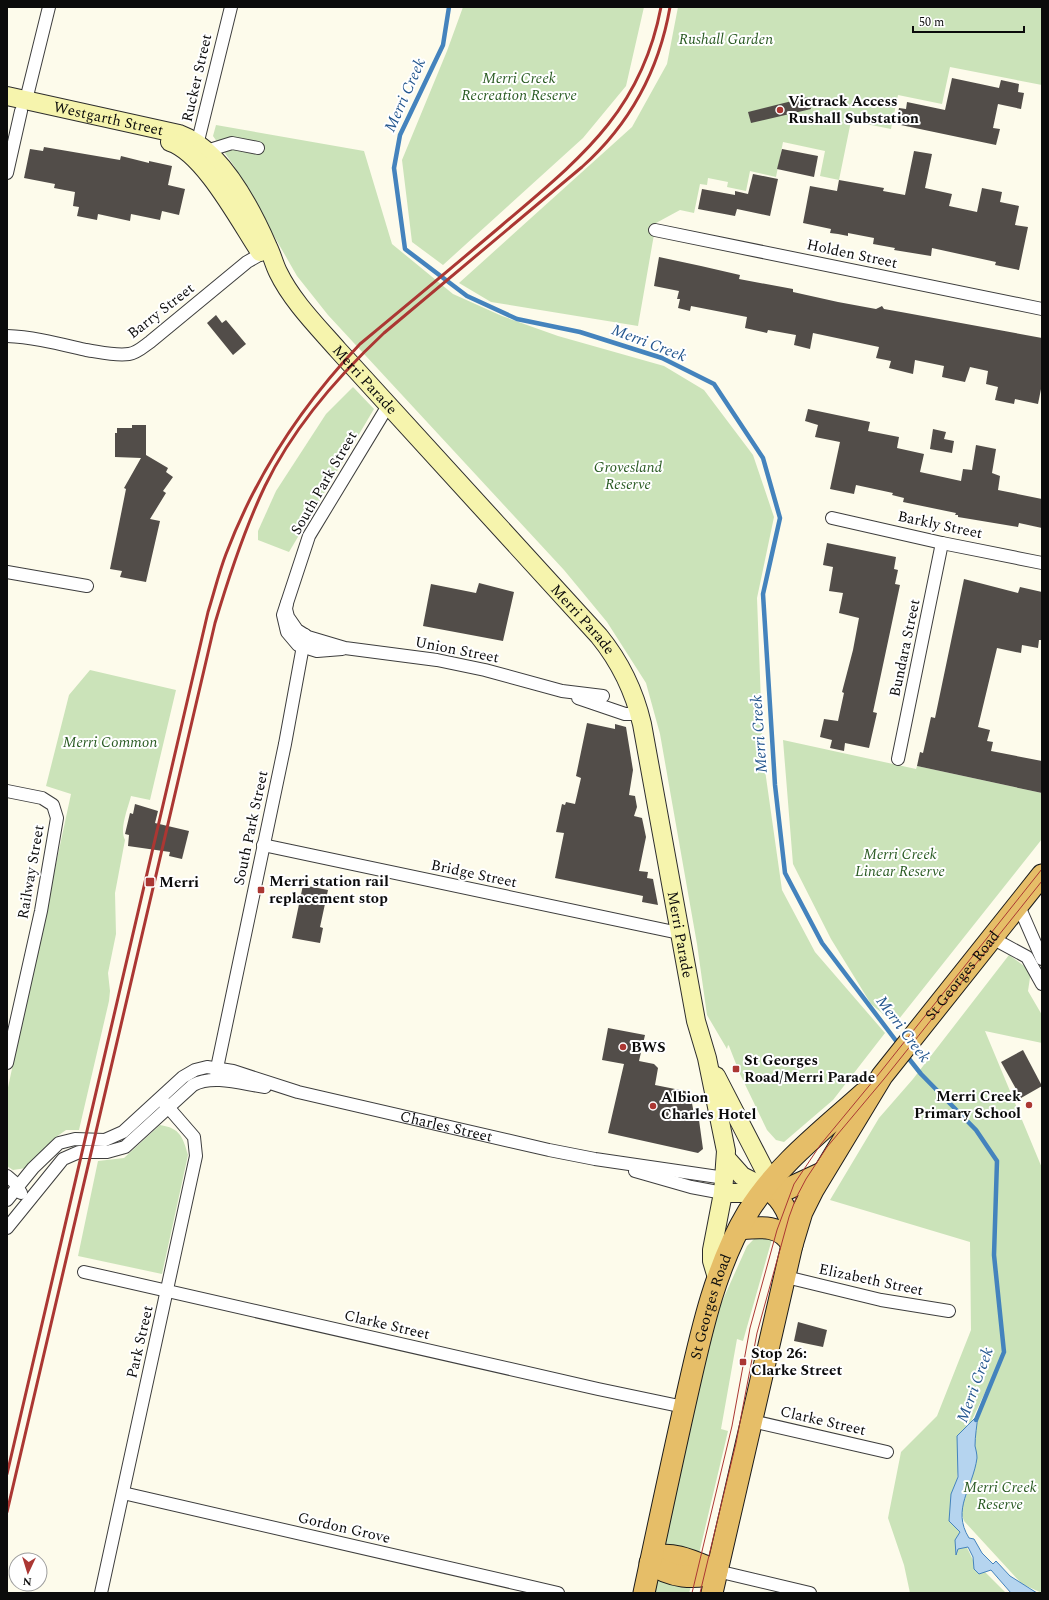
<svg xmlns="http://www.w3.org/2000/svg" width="1049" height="1600" font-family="Spectral,serif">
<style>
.green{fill:#cbe3b9}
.water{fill:#b5d4ef;stroke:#4483bd}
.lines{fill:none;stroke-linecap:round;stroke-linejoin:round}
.stream{stroke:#4483bd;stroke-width:4.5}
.building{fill:#524d49}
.minor-casing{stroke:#3e3e3e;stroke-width:14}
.secondary-casing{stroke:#2d2d2d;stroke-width:20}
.trunk-casing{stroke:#1c1c1c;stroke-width:23}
.minor{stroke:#fff;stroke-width:12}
.secondary{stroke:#f6f4ad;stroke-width:18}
.trunk{stroke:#e6be68;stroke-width:21}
.tram{stroke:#ab3733;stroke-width:1}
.rail{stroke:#ab3733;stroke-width:3}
.poi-dot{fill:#ab3733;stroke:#fff;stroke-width:1.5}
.labels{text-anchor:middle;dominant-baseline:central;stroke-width:4;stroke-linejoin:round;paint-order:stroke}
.park-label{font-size:15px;font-style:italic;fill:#2a5b23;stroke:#fff}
.street-label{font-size:15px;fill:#0b0b0b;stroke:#fff}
.poi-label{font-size:15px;font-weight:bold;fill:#0b0b0b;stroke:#fff;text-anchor:start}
.water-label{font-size:16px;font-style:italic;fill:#23568e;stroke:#fff}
</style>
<rect width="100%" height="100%" fill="#fdfbeb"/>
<g class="green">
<path d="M463,7H644L626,86L583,138L443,265L412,242L402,160L447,51Z"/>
<path d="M678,7H1042V85L950,67L942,104L898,95L891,129L851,121L839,180L820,176L825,151L783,142L776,177L750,171L746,191L727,187L728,182L708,178L707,185L700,184L694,213L680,210L656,223L638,326L491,302L459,283L632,127L667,64Z"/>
<path d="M216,125L364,151L392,244L453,294L502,316L558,336L664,366L704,390L753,455L774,517L757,598L763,756L782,890L815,952L885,1033L833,1100L784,1142L776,1140L767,1130L740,1074L729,1046L728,1045L727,1049L707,1015L697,944L660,734L646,683L607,622L564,570L328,315L297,276L234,166L213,136Z"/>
<path d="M353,387L374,409L289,552L258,540V531L276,491L326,414Z"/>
<path d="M90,670L176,690L150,800L131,796C128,808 119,829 125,840L115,893L116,934L108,973L110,991L109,1001L79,1130H66L56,1137L26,1168L13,1170L7,1166V1092L71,794L46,786L69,695Z"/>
<path d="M783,740L916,769L917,766L1042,793V839L895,1024L871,1004L831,939L793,864Z"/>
<path d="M1009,955L1031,971L1028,991L1042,1015V1043L985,1031L1042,1168V1593L1022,1584L964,1521L957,1500L965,1447L999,1363L962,1441L952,1517L973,1560L1006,1593H910L904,1565L888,1518L901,1452L937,1416L971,1330L970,1242L830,1200L879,1118L913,1079Z"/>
<path d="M160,1125C180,1128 183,1137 188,1155L162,1274L78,1256L98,1161L124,1158Z"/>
<path d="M756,1237L772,1239L743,1341L737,1339L721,1429L728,1431L698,1558L663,1549L716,1315L747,1246Z"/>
<path d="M656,1575L692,1583L689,1593H652Z"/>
</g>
<path class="water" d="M978,1415C977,1425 975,1436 975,1446C976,1450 977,1454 977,1458C973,1488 951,1509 969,1538L974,1539L982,1553L993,1564L996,1561L1010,1576L1037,1593H1011L991,1570L979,1574L974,1569L973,1557L968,1547L958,1549L956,1555L955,1540L960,1532L949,1521L951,1494L958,1477L957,1436Z"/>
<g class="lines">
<g class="stream">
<path d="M449,7L443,45L400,135L394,168L405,249L467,296L517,319L580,332L662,358L714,384L763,458L780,518L763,594L775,785L785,873L822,943L900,1046"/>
<path d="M906,1055L921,1074L976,1130L997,1161L994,1255L1004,1352L976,1420"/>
</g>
</g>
<g class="building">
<path d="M952,78L999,88L1001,80L1019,84L1018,92L1024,93L1021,109L998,104L993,128L1000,129L996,145L896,124L899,108L906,109L907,102L945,110Z"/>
<path d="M808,97L811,109L751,123L748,112Z"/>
<path d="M44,147L120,160L121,156L149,163V161L172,166L168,185L185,189L179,215L162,211L160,220L131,214L130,221L98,214L97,220L77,216L79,207L73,206L75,192L54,188L55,184L24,178L30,149L43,151Z"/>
<path d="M782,149L818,156L814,177L777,169Z"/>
<path d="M914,151L932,154L925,188L952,194L949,206L977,212L982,188L1002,192L1000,202L1019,206L1015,225L1028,227L1019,270L995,265L996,262L932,248L931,256L894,250L895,248L873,244L874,238L848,233V236L838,234L830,233L831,229L803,223L810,186L837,191L839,180L884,188L883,191L905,195Z"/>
<path d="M753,174L778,179L770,216L737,209L735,216L698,209L702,189L735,195V191L748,194Z"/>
<path d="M659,257L701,266L740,275L739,279L793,289V292L838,302L876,309L882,306L884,309L901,312L1042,338V384L1038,404L1015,399L1014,404L995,400L998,387L986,384L988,371L970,367L965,382L942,377L944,366L915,360L913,374L889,368L891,361L876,358L879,347L813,333L810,349L794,345L796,335L768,330L767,333L745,328L747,317L691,306L690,311L678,308L680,299H677L679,291L654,286Z"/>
<path d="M216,315L222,323L226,320L246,344L233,355L207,323Z"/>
<path d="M808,409L870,422L868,431L899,437L897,448L924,454L920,472L961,481L963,469L972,470L976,445L996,449L992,473L1000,476L998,490L1042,499V528L1019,523L1018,527L958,517V515H955L956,513L903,502L904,498L892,495L893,493L856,485L854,494L830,489L840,442L815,437L818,425L805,421Z"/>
<path d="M132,425H146V455L168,468L166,472L173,477L163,491L166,493L150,519L160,521L146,582L120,577L122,571L110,569L126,489L124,488L141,458L115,457V433H117V428H132Z"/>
<path d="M933,429L946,432L944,439L954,441L952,453L930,449Z"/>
<path d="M827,543L896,557L894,569L898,570L895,584L900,585L873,712L877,713L869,748L845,743L844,751L830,748L832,740L820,737L824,719L838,721L844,693L842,692L853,650L859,618L839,613L843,593L829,591L833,567L823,565Z"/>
<path d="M964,579L1018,593L1020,587L1042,592V640H1039L1038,648L1022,645L1021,653L997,648L978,727L990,730L987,741L993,742L991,751L1042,761V793L917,766L920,752L923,753L931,717L935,718Z"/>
<path d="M479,583L514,592L503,641L423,626L431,584L476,593Z"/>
<path d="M587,723L615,729V724L626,727L633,770L629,795L635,796L637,807L634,816L642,818L646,837L639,871L648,872L647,878L653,879L658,905L642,902L643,896L555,878L564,833L556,832L562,804L565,805L566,802L575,804L581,778L576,776Z"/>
<path d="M135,804L158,811L155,823L189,831L182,859L169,856L170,852L128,846L129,835L125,834L130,813L133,814Z"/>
<path d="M303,885L328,890L320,927L323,928L320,943L292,938Z"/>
<path d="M608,1028L645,1035L639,1061L654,1064L658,1068L655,1085L690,1092L695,1120H699L703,1149L698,1153L608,1133L624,1064L602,1060Z"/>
<path d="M1023,1050L1042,1086L1021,1098L1001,1062Z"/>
<path d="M798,1322L827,1330L823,1347L794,1341Z"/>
</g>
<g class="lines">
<defs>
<g id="minor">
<path d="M26,100L49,7"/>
<path d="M196,149L231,7"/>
<path d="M200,153L232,143L258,148"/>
<path d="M7,173L21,111"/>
<path d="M655,230L1042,309"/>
<path d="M7,336C34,337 60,344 86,350C100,352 115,356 129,354C137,353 143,347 150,342L247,262L261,254"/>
<path d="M832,518L942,543L1042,563"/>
<path d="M7,572L87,586"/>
<path d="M287,603L286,609L288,617L297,630L308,637L345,648L437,660L485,670L562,691L603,696"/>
<path d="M342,649L317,651L298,645L287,632L283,615L309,536L389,404"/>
<path d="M578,698L625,714H640"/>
<path d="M898,759L942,543"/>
<path d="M7,791L42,798L53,805L57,818L41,911L7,1063"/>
<path d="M263,845L679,933"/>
<path d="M1018,904L1042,959"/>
<path d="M992,938L1027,957L1042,984"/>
<path d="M216,1080L217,1068L285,744L305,635"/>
<path d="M635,1171L691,1187L723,1193"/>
<path d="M7,1176L14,1182L21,1193"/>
<path id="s1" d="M7,1200L33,1168L59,1143L75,1139L105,1140L123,1132L183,1077L195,1070L207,1067L233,1071L298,1092L549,1150L595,1159L725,1178"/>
<path d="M7,1228L63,1159L79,1152H107L125,1147L193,1085C213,1074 243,1084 265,1087"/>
<path d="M84,1272L598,1389L684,1407"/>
<path d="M786,1277L881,1300L949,1311"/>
<path d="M752,1421L887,1452"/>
<path d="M123,1493L558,1593"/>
<path d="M717,1571L810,1593"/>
<path d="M101,1593L196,1156L194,1137L161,1099"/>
</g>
<g id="secondary">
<path id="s2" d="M7,96L179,134C220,149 251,208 268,247C272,255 274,264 278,272C292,301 317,326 338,350L599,636C621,663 634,690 642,724L696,1021L707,1058L726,1151L723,1193L712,1250V1261L718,1281"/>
<path d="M170,142C204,153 240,222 260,252"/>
<path d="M716,1076L765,1171L767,1179L766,1188"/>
<path d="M726,1158L742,1176L766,1188"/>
<path d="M723,1193H753L766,1188"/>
</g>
<g id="trunk">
<path d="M766,1188C783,1198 793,1219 793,1239"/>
<path d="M766,1188L785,1190L822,1173"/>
<path d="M739,1229C760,1227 781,1224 792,1245"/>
<path d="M652,1558C671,1549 699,1564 717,1571"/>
<path d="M650,1563C669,1577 696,1581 717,1571"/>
<path id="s3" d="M644,1593C658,1527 672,1461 687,1395C701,1333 715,1267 748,1212C777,1165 823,1130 864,1093"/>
<path id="s4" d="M712,1593L792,1245L802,1212L813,1190L882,1076L1042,875"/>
</g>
</defs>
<use href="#minor" class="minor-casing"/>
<use href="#secondary" class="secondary-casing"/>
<use href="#trunk" class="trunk-casing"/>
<use href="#minor" class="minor"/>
<use href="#secondary" class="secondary"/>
<use href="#trunk" class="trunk"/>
<g class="tram">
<path d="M692,1593L732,1426L750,1328L777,1230L794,1184L821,1144L878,1075L1042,869"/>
<path d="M700,1593L736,1443L757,1333L789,1217L796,1198L806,1179L827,1147L884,1079L1042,881"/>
</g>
<g class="rail">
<path d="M7,1474L208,612C214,593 219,572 226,554C256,475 302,405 360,344C407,305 454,266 501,226C578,160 641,113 661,7"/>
<path d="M7,1512L215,623C229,576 244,530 265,486C293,428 337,377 384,333L582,167C629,125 659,70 670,7"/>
</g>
</g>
<g class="poi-dot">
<circle cx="780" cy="110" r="4"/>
<rect x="145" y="877" width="10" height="10" rx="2"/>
<rect x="257" y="886" width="8" height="8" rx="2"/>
<circle cx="623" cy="1047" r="4"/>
<rect x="732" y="1065" width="8" height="8" rx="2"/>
<circle cx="1029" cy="1105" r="4"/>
<circle cx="653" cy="1106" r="4"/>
<rect x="739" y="1358" width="8" height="8" rx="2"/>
</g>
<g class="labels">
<g class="park-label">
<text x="726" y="39">Rushall Garden</text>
<text x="519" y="78">Merri Creek<tspan x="519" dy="17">Recreation Reserve</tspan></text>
<text x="628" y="467">Grovesland<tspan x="628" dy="17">Reserve</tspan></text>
<text x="110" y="742">Merri Common</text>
<text x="900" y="854">Merri Creek<tspan x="900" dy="17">Linear Reserve</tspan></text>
<text x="1000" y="1487">Merri Creek<tspan x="1000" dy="17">Reserve</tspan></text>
</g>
<g class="street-label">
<text transform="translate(197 78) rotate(-77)">Rucker Street</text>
<text stroke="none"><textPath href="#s2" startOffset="104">Westgarth Street</textPath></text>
<text transform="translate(852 254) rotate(12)">Holden Street</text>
<text transform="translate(161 311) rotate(-38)">Barry Street</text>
<text stroke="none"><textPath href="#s2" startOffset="489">Merri Parade</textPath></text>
<text transform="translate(324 483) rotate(-60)">South Park Street</text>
<text transform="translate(940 525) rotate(12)">Barkly Street</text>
<text stroke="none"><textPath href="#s2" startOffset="813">Merri Parade</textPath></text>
<text transform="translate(905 648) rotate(-78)">Bundara Street</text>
<text transform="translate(457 650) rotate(11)">Union Street</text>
<text transform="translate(251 828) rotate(-78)">South Park Street</text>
<text transform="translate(31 872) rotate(-80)">Railway Street</text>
<text transform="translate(474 874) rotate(12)">Bridge Street</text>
<text stroke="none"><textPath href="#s2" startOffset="1149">Merri Parade</textPath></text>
<text stroke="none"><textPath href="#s4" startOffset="678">St Georges Road</textPath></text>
<text stroke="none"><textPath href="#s1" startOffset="498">Charles Street</textPath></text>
<text transform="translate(871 1280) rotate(12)">Elizabeth Street</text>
<text stroke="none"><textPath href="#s3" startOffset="294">St Georges Road</textPath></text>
<text transform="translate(387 1325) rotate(13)">Clarke Street</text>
<text transform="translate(140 1342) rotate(-77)">Park Street</text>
<text transform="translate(823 1421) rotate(13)">Clarke Street</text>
<text transform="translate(344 1528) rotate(13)">Gordon Grove</text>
</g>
<g class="poi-label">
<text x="788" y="101">Victrack Access<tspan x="788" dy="17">Rushall Substation</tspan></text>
<text x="269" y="881">Merri station rail<tspan x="269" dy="17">replacement stop</tspan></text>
<text x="159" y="882">Merri</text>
<text x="631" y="1047">BWS</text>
<text x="744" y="1060">St Georges<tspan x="744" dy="17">Road/Merri Parade</tspan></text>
<text x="1021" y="1096" text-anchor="end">Merri Creek<tspan x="1021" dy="17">Primary School</tspan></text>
<text x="661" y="1097">Albion<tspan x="661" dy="17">Charles Hotel</tspan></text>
<text x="751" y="1353">Stop 26:<tspan x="751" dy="17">Clarke Street</tspan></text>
</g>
<g class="water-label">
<text transform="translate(405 95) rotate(-66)">Merri Creek</text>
<text transform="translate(649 343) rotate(21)">Merri Creek</text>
<text transform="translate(759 734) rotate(-94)">Merri Creek</text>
<text transform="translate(903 1029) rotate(53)">Merri Creek</text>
<text transform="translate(975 1385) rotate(-70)">Merri Creek</text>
</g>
</g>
<rect width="1049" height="1600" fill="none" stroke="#0b0b0b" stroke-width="16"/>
<g transform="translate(28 1572) rotate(184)"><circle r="19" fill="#ffffff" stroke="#9d9d9d"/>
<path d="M0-3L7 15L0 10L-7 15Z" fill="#ab3733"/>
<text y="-6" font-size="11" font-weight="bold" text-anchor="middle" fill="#0b0b0b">N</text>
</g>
<path d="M913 26v6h111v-6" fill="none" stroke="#0b0b0b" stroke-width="2"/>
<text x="919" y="26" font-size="12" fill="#0b0b0b" stroke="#ffffff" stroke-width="3" paint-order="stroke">50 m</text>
</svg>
